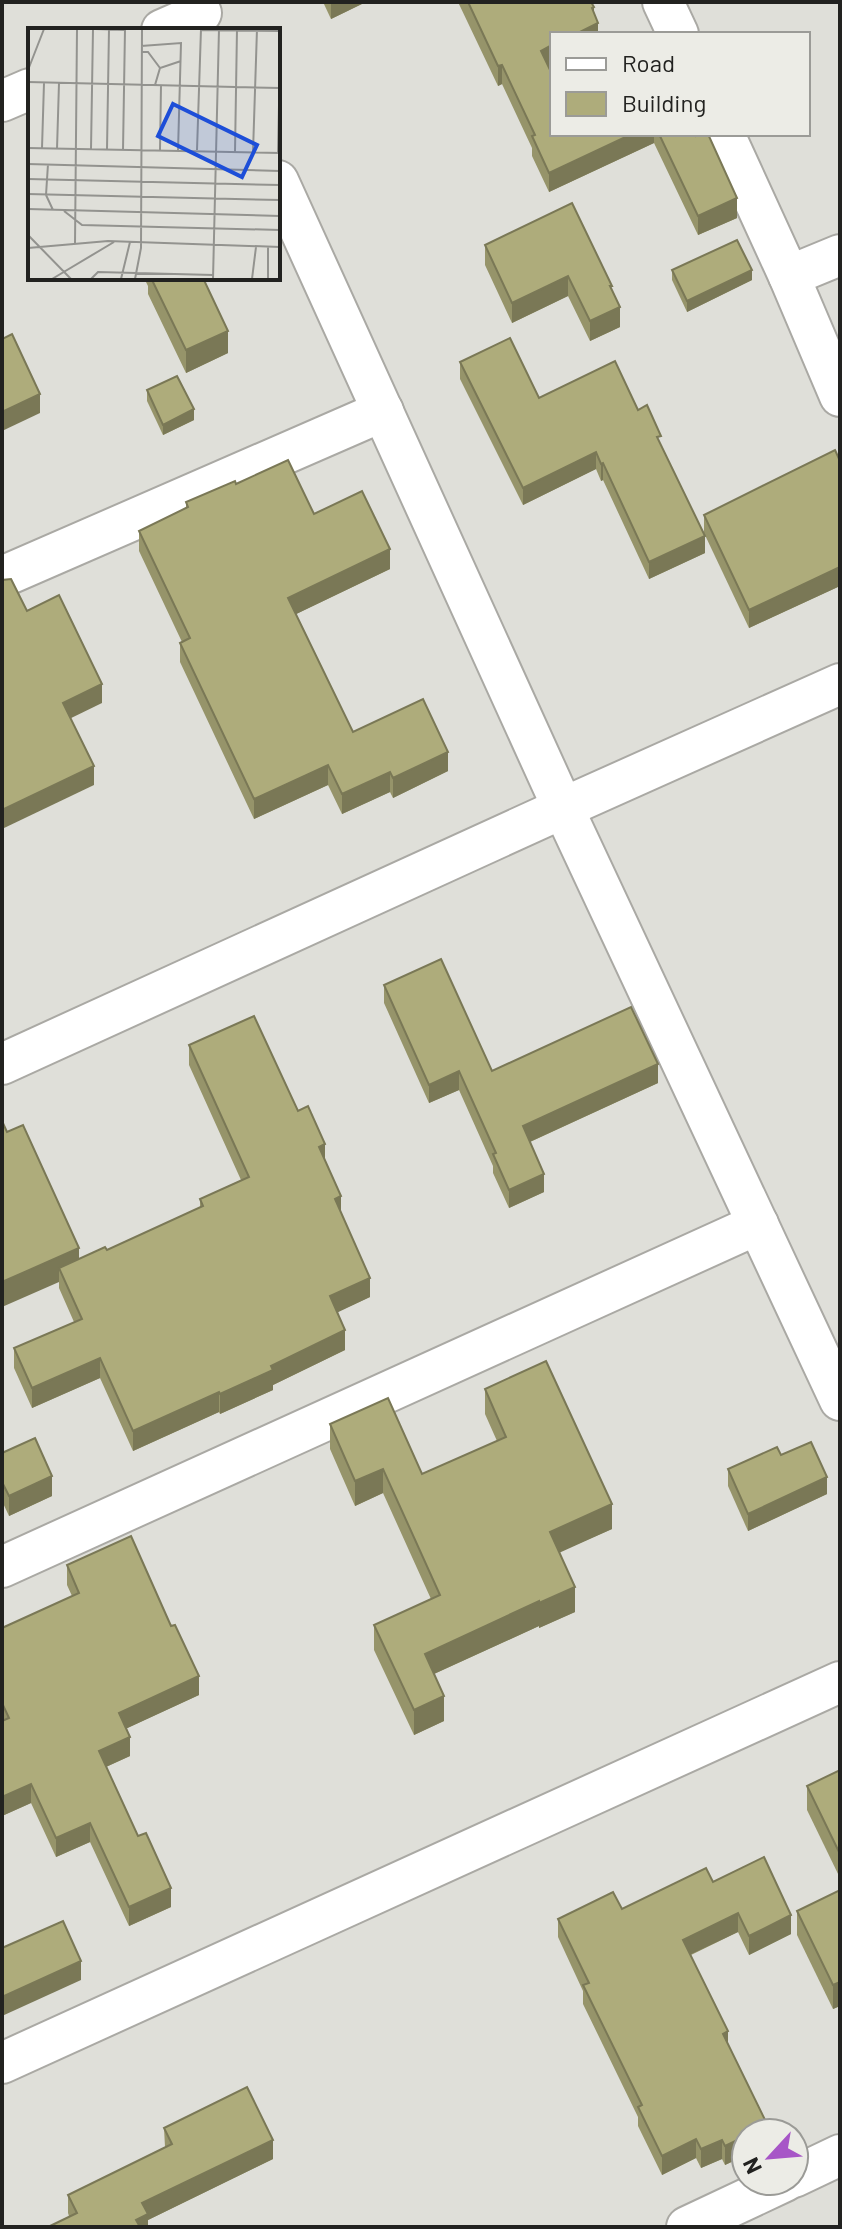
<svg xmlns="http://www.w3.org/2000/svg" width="842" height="2229" font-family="Barlow,sans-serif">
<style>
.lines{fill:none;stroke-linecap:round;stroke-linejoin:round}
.minor-casing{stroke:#aaa9a4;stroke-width:44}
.minor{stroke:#fff;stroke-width:40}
.wall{fill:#96946a}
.shaded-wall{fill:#7a7856}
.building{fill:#aeac7b;stroke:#7a7856;stroke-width:2}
.inset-road{fill:none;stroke:#93938f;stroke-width:2}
.view{fill:#1d4ed8;fill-opacity:0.15;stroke:#1d4ed8;stroke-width:4}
.inset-edge{fill:none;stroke:#222220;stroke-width:4}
</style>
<rect width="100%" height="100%" fill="#dfdfd9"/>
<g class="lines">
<defs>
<g id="minor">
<path d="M663,2L678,34"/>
<path d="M162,30L201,13"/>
<path d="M2,101L30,89"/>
<path d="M724,134L789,276L840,396"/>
<path d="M278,181L563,808L840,1400"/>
<path d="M789,276L840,255"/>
<path d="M2,577L383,411"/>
<path d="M2,1064L563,808L840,684"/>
<path d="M2,1567L758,1224"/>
<path d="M2,2063L840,1682"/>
<path d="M794,2177L840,2155"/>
<path d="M687,2227L785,2181"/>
</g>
</defs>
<use href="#minor" class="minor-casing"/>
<use href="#minor" class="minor"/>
</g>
<g class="wall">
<path d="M323,2H366L331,19Z"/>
<path d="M458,2H591L598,34L549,67L552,134H695L737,218L698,235L654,143L549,192L532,156V148L502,84L498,86Z"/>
<path d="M485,245L612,290L620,327L590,341L568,296L512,323L485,265Z"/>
<path d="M672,270L752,280L687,312L672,280Z"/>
<path d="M144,278H203L228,353L186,373L148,294V286Z"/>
<path d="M460,362L539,398L638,410L661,445L705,553L649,579L603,480L601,481L596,469L523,505L460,379Z"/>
<path d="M147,390L194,420L163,435L147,401Z"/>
<path d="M840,461V586L749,628L704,533V515Z"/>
<path d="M236,484L314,514L390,569L296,614L353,732L448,771L393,798L390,792L342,814L328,785L254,819L180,662V643L182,642L139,551V531L186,508V502Z"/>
<path d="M384,985L492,1071L658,1083L530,1142L544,1192L509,1208L493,1173V1166L459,1090L429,1103L384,1003Z"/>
<path d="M189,1045L298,1111L325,1161L341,1213L370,1297L337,1312L345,1350L273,1385V1390L220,1414L219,1412L133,1451L100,1378L32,1408L14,1368V1348L74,1322L59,1288V1282L7,1132L79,1259L107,1250L200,1207V1199L241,1180L189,1065Z"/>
<path d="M485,1389L612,1529L559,1552L575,1612L539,1628V1626L434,1674L444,1721L414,1735L374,1650V1625L431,1599L383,1493L355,1506L330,1449V1424L422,1474L497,1441L485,1414Z"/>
<path d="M2,1453L52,1496L9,1516L2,1501Z"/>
<path d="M781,1455L827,1494L748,1531L728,1486V1469Z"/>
<path d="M67,1565L199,1695L127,1728L130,1756L106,1767L171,1907L129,1926L90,1842L56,1857L31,1803L2,1816V1628L72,1596L67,1585Z"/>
<path d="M840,1770V1878L807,1810V1786Z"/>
<path d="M713,1882L791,1934L749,1955L738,1932L691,1955L728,2044L768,2133H746V2155L725,2165L722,2159L701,2168L696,2158L662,2175L638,2126V2117L583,2004V1991L558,1937V1919L622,1909Z"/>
<path d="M840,1890V2006L833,2009L797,1935V1911Z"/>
<path d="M164,2128L273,2159L148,2220V2227L69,2216L68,2213V2195L165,2147Z"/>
</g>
<g class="shaded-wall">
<path d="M331,2H366L331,19Z"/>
<path d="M594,7V25L598,23V34H576Z"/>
<path d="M552,45V65L541,71V51Z"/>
<path d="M502,65V84L498,86V66Z"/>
<path d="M632,134H654V143L549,192V173Z"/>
<path d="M737,198V218L698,235V216Z"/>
<path d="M752,270V280L687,312V301Z"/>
<path d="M568,276V296L512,323V303Z"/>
<path d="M620,307V327L590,341V321Z"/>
<path d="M228,331V353L186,373V350Z"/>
<path d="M40,394V413L2,431V412Z"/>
<path d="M194,409V420L163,435V425Z"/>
<path d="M596,452V469L523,505V488Z"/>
<path d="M603,463V480L601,481V464Z"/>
<path d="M705,536V553L649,579V562Z"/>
<path d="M390,549V569L288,618V598Z"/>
<path d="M840,567V586L749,628V610Z"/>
<path d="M102,684V703L63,722V703Z"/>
<path d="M448,752V771L393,798V778Z"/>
<path d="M328,765V785L254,819V799Z"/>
<path d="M94,766V785L2,829V810Z"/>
<path d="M390,772V792L342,814V794Z"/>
<path d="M658,1064V1083L523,1145V1126Z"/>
<path d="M459,1071V1090L429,1103V1085Z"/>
<path d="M325,1144V1164L319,1147Z"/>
<path d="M544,1174V1192L509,1208V1190Z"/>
<path d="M341,1196V1215L335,1199Z"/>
<path d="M79,1248V1273L59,1268V1282L2,1307V1282Z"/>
<path d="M370,1278V1297L330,1316V1296Z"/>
<path d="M345,1330V1350L273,1385V1390L220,1414V1394L271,1366Z"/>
<path d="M100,1358V1378L32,1408V1388Z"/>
<path d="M219,1392V1412L133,1451V1431Z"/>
<path d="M383,1469V1493L355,1506V1481Z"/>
<path d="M52,1476V1496L9,1516V1496Z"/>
<path d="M827,1477V1494L748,1531V1514Z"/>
<path d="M612,1504V1529L550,1557V1532Z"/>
<path d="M575,1587V1612L539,1628V1603Z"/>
<path d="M539,1601V1626L425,1678V1654Z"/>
<path d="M199,1676V1695L119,1732V1713Z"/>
<path d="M444,1696V1721L414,1735V1710Z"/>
<path d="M130,1737V1756L99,1770V1751Z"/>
<path d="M31,1784V1803L2,1816V1797Z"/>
<path d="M90,1823V1842L56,1857V1838Z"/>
<path d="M171,1888V1907L129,1926V1907Z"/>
<path d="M738,1913V1932L683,1958V1940Z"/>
<path d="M791,1915V1934L749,1955V1936Z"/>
<path d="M81,1961V1980L2,2016V1997Z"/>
<path d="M840,1982V2006L833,2009V1985Z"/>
<path d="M728,2031V2050L723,2034Z"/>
<path d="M768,2126V2133H753Z"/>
<path d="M746,2136V2155L725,2165V2146Z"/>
<path d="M696,2139V2158L662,2175V2156Z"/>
<path d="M273,2140V2159L148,2220V2227H136V2220L142,2203Z"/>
<path d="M722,2140V2159L701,2168V2149Z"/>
</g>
<g class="building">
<path d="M468,2H591L594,7L592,8L598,23L576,34H552V45L541,51L552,74V134H632L549,173L532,136L535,135L502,65L498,66Z"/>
<path d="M659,134H695L696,136L700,134H708L737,198L698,216Z"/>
<path d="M572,203L612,286H610L620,307L590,321L568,276L512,303L485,245Z"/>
<path d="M737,240L752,270L687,301L672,270Z"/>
<path d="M151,278H203L228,331L186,350Z"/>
<path d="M12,334L40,394L2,412V339Z"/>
<path d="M510,338L539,398L615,361L638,410L647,405L661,436L657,437L705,536L649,562L603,463L601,464L596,452L523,488L460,362Z"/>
<path d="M177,376L194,409L163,425L147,390Z"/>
<path d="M835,450L840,461V567L749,610L704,515Z"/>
<path d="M288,460L314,514L362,491L390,549L288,598L353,732L423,699L448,752L393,778L390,772L342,794L328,765L254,799L180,643L190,638L139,531L188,507L186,502L235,481L236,484Z"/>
<path d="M11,579L27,611L59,595L102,684L63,703L94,766L2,810V580Z"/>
<path d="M441,959L492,1071L631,1007L658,1064L523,1126L544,1174L509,1190L493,1154L496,1153L459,1071L429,1085L384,985Z"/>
<path d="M254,1016L298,1111L308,1106L325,1144L319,1147L341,1196L335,1199L370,1278L330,1296L345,1330L271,1366L273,1370L220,1394L219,1392L133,1431L100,1358L32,1388L14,1348L82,1319L59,1268L105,1247L107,1250L203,1206L200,1199L249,1177L189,1045Z"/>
<path d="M2,1121L7,1132L23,1125L79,1248L2,1282Z"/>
<path d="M546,1361L612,1504L550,1532L575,1587L539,1603V1601L425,1654L444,1696L414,1710L374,1625L440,1595L383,1469L355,1481L330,1424L388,1398L422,1474L506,1437L485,1389Z"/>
<path d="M35,1438L52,1476L9,1496L2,1482V1453Z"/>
<path d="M811,1442L827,1477L748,1514L728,1469L777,1447L781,1455Z"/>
<path d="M131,1536L171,1626L175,1625L199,1676L119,1713L130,1737L99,1751L138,1836L146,1833L171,1888L129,1907L90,1823L56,1838L31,1784L2,1797V1721L9,1718L2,1703V1628L79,1593L67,1565Z"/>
<path d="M840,1770V1854L807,1786Z"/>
<path d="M764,1857L791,1915L749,1936L738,1913L683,1940L728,2031L723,2034L768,2126L753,2133H746V2136L725,2146L722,2140L701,2149L696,2139L662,2156L638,2107L642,2105L583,1985L589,1983L558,1919L613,1892L622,1909L706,1868L713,1882Z"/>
<path d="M840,1890V1982L833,1985L797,1911Z"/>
<path d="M63,1921L81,1961L2,1997V1948Z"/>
<path d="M247,2087L273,2140L142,2203L148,2214L136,2220L140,2227H48L77,2213L68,2195L172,2144L164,2128Z"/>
</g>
<g transform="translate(28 28)">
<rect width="252" height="252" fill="#dfdfd9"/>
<path class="inset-road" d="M67,1L97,2M173,2L252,3M113,18L153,15L150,123M113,24H120L132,40M0,42L16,1M0,54L252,60M127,57L132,40L153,33M0,120L252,125M14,120L16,55M29,121L31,55M63,121L65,1M79,121L81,1M95,122L97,1M132,122L133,57M169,122L173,1M207,124L209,1M225,124L229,1M250,125L252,30M0,136L252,143M20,136L18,167L25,182M0,151L252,157M0,166L252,172M0,181L252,188M36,183L54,197L252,202M0,207L43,251M47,216L49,1M0,220L80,213L252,219M24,251L86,214M63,251L70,244L185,247M93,251L102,214M107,251L113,220L114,1M185,251L191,1M224,251L228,219M240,251V219"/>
<path class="view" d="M145,76L229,117L214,149L130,108Z"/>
<rect width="252" height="252" class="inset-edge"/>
</g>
<rect width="842" height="2229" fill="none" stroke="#222220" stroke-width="8"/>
<rect x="550" y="32" width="260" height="104" fill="#ecece6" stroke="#9b9b97" stroke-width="2"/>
<rect x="566" y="58" width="40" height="12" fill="#ffffff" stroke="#9b9b97" stroke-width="2"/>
<text x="622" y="72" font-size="24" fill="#222220">Road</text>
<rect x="566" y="92" width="40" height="24" fill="#aeac7b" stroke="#9b9b97" stroke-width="2"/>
<text x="622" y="112" font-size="24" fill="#222220">Building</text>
<g transform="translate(770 2157) rotate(244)"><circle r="38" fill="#ecece6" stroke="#9b9b97" stroke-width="2"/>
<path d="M0-6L14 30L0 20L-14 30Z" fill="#a756c7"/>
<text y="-12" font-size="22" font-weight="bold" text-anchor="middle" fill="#222220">N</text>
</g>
</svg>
